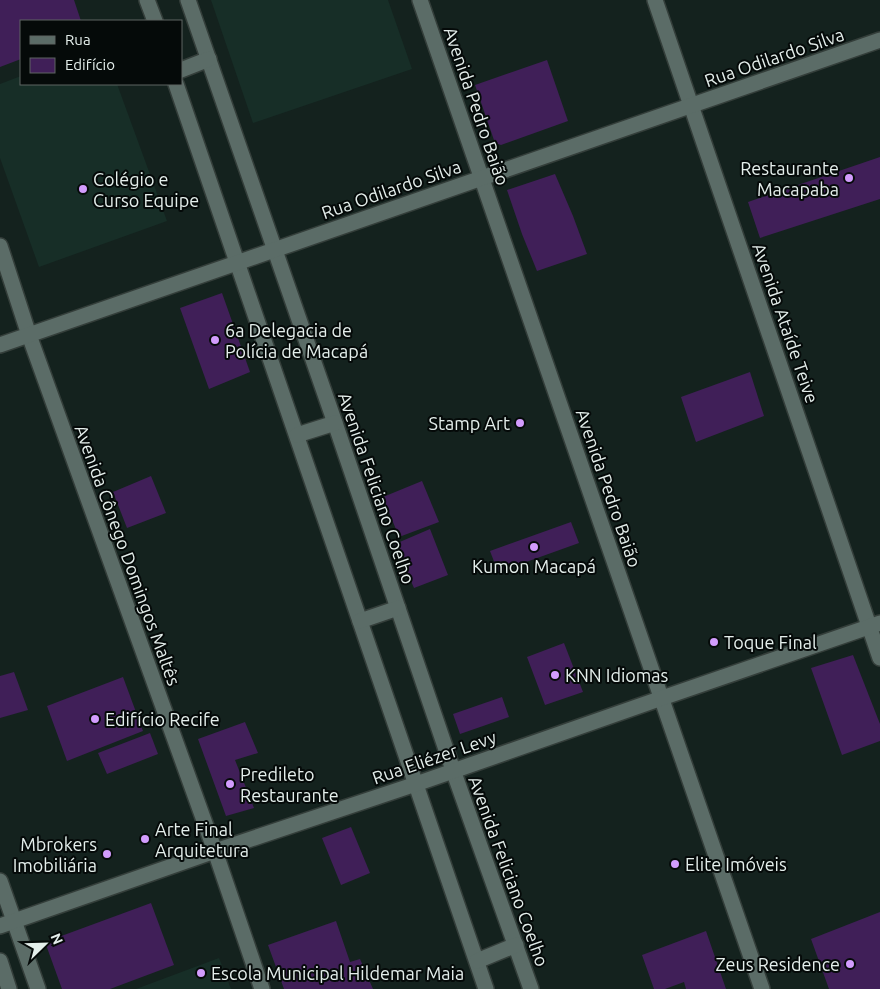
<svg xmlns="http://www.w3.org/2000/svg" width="880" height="989" font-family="Ubuntu,sans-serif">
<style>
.built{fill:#172e27}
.building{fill:#401f58}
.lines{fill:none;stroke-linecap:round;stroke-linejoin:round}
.minor-casing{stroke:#343e3a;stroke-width:18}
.minor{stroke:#5b6c67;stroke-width:15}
.poi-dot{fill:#d29cfd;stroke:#050a09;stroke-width:2}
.labels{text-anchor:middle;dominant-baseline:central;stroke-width:4;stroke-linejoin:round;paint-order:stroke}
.street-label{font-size:18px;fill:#e4eeeb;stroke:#050a09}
.poi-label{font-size:18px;fill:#e4eeeb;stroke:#050a09;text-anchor:start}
</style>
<rect width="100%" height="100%" fill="#14221e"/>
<g class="built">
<path d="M211,0H388L412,69L253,123Z"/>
<path d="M21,76V84H117L167,221L39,267L0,158V84Z"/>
<path d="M219,958L231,989H136Z"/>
</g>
<g class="building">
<path d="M0,0H74L81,21H21V59L0,67Z"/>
<path d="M547,60L568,121L501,145L495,143L475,85Z"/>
<path d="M880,157V199L760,238L748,202Z"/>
<path d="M555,174L573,216L587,254L537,271L522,234L507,190Z"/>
<path d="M222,293L250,372L209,389L180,308Z"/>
<path d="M750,372L764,416L696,442L681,397Z"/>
<path d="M151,476L166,513L127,528L113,492Z"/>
<path d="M422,481L439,522L399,537L383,497Z"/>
<path d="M571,522L579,543L498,572L490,551Z"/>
<path d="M430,529L448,575L414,588L395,544Z"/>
<path d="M564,643L583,692L545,705L527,657Z"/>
<path d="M853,655L880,724V741L842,755L811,668Z"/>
<path d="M14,672L28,710L0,718V676Z"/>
<path d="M123,677L143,731L67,761L47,706Z"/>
<path d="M502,697L509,717L460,734L453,714Z"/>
<path d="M245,722L258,753L235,760L254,808L226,816L198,739Z"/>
<path d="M150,733L158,754L107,774L98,753Z"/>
<path d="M351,827L370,873L341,885L322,838Z"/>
<path d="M151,903L174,965L110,989H62L45,942Z"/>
<path d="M880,912V989H829L811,939Z"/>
<path d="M336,921L350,962L360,959L373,989H284L268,945Z"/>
<path d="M706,931L726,989H686L684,982L665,989H654L642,955Z"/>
</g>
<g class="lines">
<defs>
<g id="minor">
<path d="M147,0L155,21"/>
<path d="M188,0L335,423L453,770L531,989"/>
<path d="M420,0L762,989"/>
<path d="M655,0L880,658"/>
<path d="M181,70L209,59"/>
<path d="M176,84L486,989"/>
<path d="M0,246L29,335L215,851L262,989"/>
<path d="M0,345L880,40"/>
<path d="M297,435L335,423"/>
<path d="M360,621L398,608"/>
<path d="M0,881L38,989"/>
<path d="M0,926L215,851L416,784L662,698L880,623"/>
<path d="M0,961L9,989"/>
<path d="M477,961L516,945"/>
</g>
</defs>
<use href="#minor" class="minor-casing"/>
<use href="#minor" class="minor"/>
</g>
<g class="poi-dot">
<circle cx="849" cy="178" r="5"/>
<circle cx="83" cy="189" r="5"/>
<circle cx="215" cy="340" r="5"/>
<circle cx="520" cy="423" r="5"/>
<circle cx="534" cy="547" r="5"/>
<circle cx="714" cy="642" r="5"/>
<circle cx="555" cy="675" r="5"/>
<circle cx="95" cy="719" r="5"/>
<circle cx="230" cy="784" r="5"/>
<circle cx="145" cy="839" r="5"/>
<circle cx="107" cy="854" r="5"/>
<circle cx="675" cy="864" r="5"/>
<circle cx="850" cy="964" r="5"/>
<circle cx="201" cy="973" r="5"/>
</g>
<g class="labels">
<g class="street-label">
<text transform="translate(774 57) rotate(-19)">Rua Odilardo Silva</text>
<text transform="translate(477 106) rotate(71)">Avenida Pedro Baião</text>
<text transform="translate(391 189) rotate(-19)">Rua Odilardo Silva</text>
<text transform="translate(786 323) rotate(71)">Avenida Ataíde Teive</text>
<text transform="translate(377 488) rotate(71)">Avenida Feliciano Coelho</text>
<text transform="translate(609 488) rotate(71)">Avenida Pedro Baião</text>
<text transform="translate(128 555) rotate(70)">Avenida Cônego Domingos Maltês</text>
<text transform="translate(434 757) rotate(-19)">Rua Eliézer Levy</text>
<text transform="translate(509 871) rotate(70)">Avenida Feliciano Coelho</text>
</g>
<g class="poi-label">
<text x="839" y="168" text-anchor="end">Restaurante<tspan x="839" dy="21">Macapaba</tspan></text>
<text x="93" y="179">Colégio e<tspan x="93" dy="21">Curso Equipe</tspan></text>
<text x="225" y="330">6a Delegacia de<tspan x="225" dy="21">Polícia de Macapá</tspan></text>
<text x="510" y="423" text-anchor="end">Stamp Art</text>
<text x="534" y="566" text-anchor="middle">Kumon Macapá</text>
<text x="724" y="642">Toque Final</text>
<text x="565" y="675">KNN Idiomas</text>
<text x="105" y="719">Edifício Recife</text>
<text x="240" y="774">Predileto<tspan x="240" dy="21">Restaurante</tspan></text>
<text x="155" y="829">Arte Final<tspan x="155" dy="21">Arquitetura</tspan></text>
<text x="97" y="844" text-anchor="end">Mbrokers<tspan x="97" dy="21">Imobiliária</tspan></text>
<text x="685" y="864">Elite Imóveis</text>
<text x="840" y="964" text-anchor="end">Zeus Residence</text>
<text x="211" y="973">Escola Municipal Hildemar Maia</text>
</g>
</g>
<rect x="20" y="20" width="162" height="65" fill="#050a09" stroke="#5e6563"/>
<rect x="30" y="36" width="25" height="8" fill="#5b6c67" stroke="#5e6563"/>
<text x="65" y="45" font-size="15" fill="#e4eeeb">Rua</text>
<rect x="30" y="58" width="25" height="15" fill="#401f58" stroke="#5e6563"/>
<text x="65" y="70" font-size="15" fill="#e4eeeb">Edifício</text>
<g transform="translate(45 944) rotate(67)" stroke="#050a09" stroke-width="4" paint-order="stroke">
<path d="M0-4L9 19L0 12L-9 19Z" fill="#e4eeeb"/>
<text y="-8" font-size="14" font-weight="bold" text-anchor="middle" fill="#e4eeeb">N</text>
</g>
</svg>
